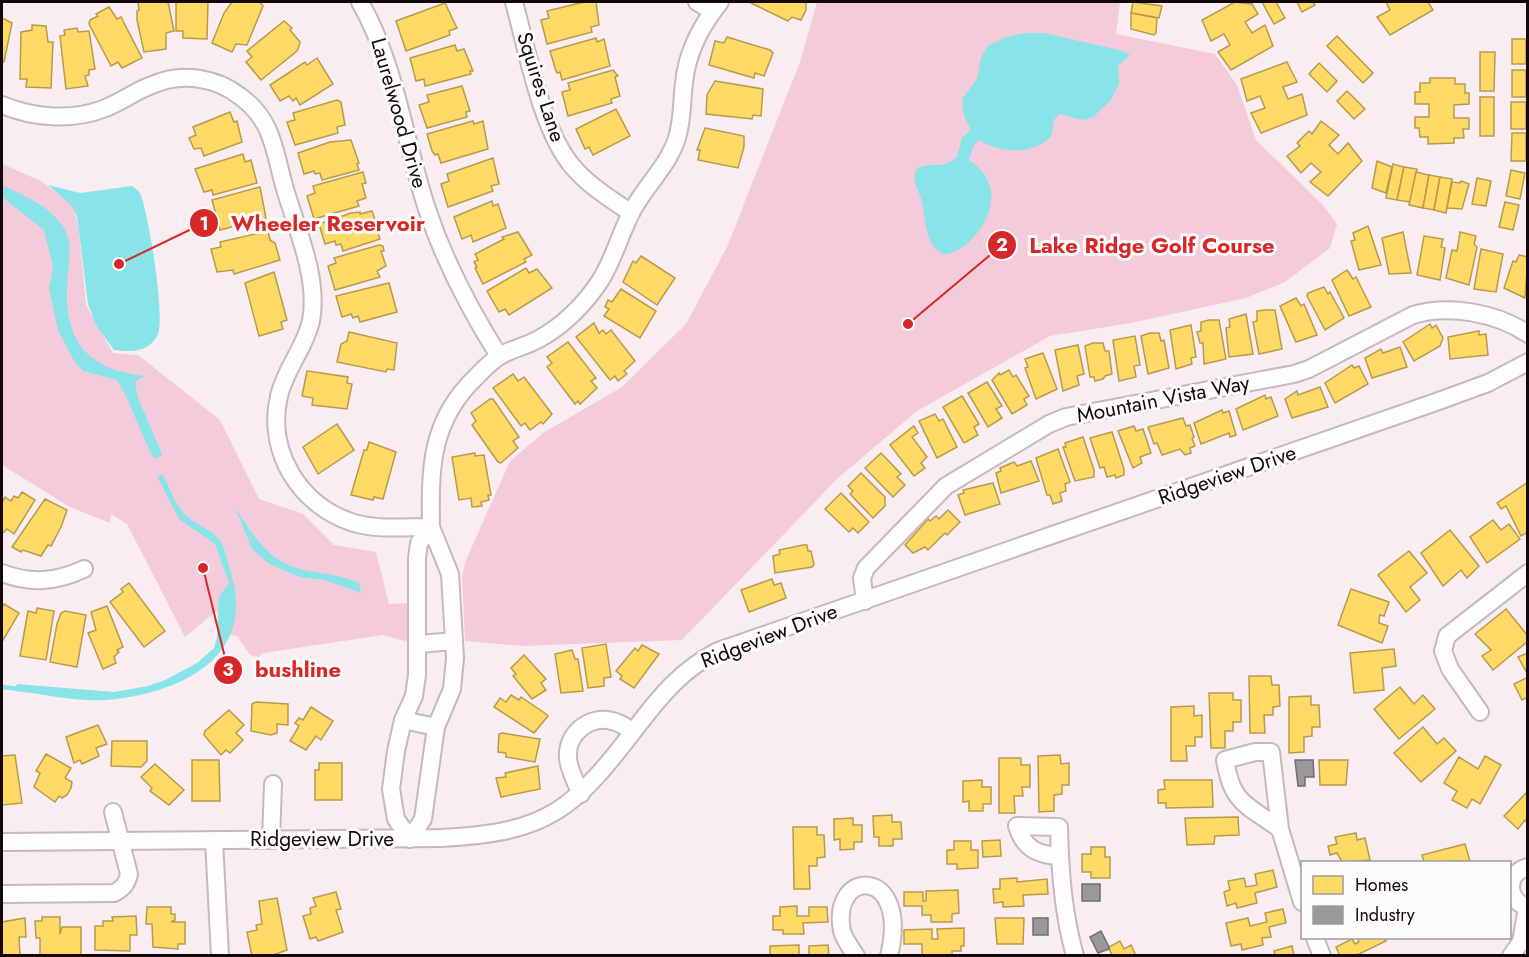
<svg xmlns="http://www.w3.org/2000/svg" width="1529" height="957" font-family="Jost,sans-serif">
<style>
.green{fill:#f3cbdb}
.water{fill:#89e4e8}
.homes{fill:#ffd966;stroke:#b89a4b;stroke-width:1.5}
.industry{fill:#999;stroke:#716e6f;stroke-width:1.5}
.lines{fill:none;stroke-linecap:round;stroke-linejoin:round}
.stream{stroke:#89e4e8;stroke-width:4.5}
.minor-casing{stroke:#c5b9be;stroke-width:20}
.minor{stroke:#fefcfd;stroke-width:16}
.labels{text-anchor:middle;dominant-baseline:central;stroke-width:6;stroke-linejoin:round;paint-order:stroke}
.street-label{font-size:21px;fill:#14080d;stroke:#fcfcfc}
.leader{fill:none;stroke:#d62828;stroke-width:2}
.callout-dot{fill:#d62828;stroke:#fcfcfc;stroke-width:2}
.mark-label{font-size:18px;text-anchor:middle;font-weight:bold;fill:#fff}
.callout-label{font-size:22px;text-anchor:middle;font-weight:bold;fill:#d62828;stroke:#fcfcfc;stroke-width:6;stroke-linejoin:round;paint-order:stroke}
</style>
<rect width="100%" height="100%" fill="#f9edf1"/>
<g class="green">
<path d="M817,2H1120L1116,34L1215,54L1237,85L1256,140L1323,205L1337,224L1330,248L1285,282L1246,298L1131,323L1050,336L917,411L838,478L682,640L521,646L465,641L462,576L466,560L510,461L543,433L622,387L686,324L727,247L800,62Z"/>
<path d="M2,164L41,181L74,207L79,231L86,305L113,353L138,355L220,420L259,499L303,514L334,545L376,552L389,604L410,603L412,643L383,635L263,653L258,657L250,655L237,636L218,632L219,612L216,611L185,637L127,524L111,514L110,523L70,507L2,465Z"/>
</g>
<g class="water">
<path d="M1026,33H1044L1123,51L1130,55L1118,66L1119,84L1110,101L1093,117L1083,120L1059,114L1054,120L1051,137C1030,156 1002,153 979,140L974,145L969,160C1026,199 958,264 941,253C927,245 925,221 923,207C922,198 917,190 915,181C912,160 932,167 945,164C949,163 953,160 957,157L962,138L971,129L964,116L962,99L977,79L981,58L988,46L1006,37Z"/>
<path d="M2,185C24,196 47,204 62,225C75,243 67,268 67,288C65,344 90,370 144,376L135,382L138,398L162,454L160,457L154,458C139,433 133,405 117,380L83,371L74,361L58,330L49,288L53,267L44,230L2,197Z"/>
<path d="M48,185L80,193L132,186C136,189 140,191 141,196C149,216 165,317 158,334C149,353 131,352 114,350L96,325L88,304L77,216L72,206Z"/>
<path d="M163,475C169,486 174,501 182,511C192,525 213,528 221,542C226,551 228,563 231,573C257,659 178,694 106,700C77,702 44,694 15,691L17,684L114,692L148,686L165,680L197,663L214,648L217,637L219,597L229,583L215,544L179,519L157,476Z"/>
<path d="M235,507C252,534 267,560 300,569C320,574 339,574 359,583L361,593L324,580L299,577L268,563L252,549Z"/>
</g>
<g class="homes">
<path d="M138,2H168L174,31L166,33V49L144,52L137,20V11L139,10Z"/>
<path d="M176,2H208L207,39L183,38V31H176Z"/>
<path d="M232,2H260L263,6L247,45L236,44L232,52L212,43L224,13Z"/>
<path d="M584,2H596L599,25L591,27L592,32L547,44L541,20L549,18L547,11Z"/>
<path d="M749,2H806V10L801,20L792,17L788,21Z"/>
<path d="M1133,2L1162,6L1159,18L1131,13Z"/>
<path d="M1235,2L1252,4L1258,14L1245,22L1252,33L1265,25L1273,46L1231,70L1218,52L1230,45L1224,34L1211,41L1202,20Z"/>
<path d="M1262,2H1276L1285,18L1274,24Z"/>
<path d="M1297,2H1313L1315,5L1302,12Z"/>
<path d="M1386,2H1428L1433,10L1390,35L1377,17L1390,10Z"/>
<path d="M445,3L457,28L449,31L450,35L406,51L396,21Z"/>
<path d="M109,7L117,19L121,17L142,58L122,68L118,62L111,66L89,24L90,20L98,16L96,14Z"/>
<path d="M1131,13L1157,18L1156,33L1154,35L1131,29Z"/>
<path d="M2,18L12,23L4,62H2Z"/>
<path d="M284,21L292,28L290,30L300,42L299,46L297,51L261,80L246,62L252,57L247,51Z"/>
<path d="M32,25L46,26L48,42H53L51,88L26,87L27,79H20L21,32L32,30Z"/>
<path d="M77,28L78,32L89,31L95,69L89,70V75L85,76L88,86L66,89L60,36L65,35L64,30Z"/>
<path d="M1337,36L1373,73L1363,83L1327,46Z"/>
<path d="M727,37L770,50L773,53L764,76L755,73L754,78L709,65L715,41L724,43Z"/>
<path d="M596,38L597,42L604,39L610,66L562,80L560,72L557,73L555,68L550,51Z"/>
<rect x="1512" y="39" width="14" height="25"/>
<path d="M455,45L457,51L464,49L473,71H470L471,74L425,86L424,79L416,81L410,58Z"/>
<path d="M1480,52H1495L1494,91H1480Z"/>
<path d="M317,58L333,84L300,105L296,98L293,101L289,96L280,101L270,85L305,62L307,65Z"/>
<path d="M1287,62L1297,82L1283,87L1288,99L1302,94L1307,115L1261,133L1251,113L1265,108L1260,96L1247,101L1241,79Z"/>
<path d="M1319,63L1337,81L1327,92L1309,74Z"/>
<path d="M613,70L618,76L615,77L620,96L611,99L612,103L568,116L562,92L570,90L568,83Z"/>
<rect x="1512" y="70" width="14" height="27"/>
<path d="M1430,78H1455V84H1465V93H1469V104L1454,105V118H1469V129H1463L1464,138H1454V143L1428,144V137H1420L1419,128H1415V117H1429V104H1415V92H1420V83H1430Z"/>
<path d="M715,81L763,89L761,116L753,115L752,119L706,114L707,95Z"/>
<path d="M462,86L470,111L466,112L467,117L427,128L419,105L429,102L427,95Z"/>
<path d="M1347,91L1365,109L1354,119L1337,101Z"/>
<rect x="1480" y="97" width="14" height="39"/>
<path d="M337,100L341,102L345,125L337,127L338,133L295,145L287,122L295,120L293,113Z"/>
<rect x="1511" y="102" width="15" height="27"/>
<path d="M616,109L630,136L593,155L589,147L585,149L576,129Z"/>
<path d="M230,112L234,122L237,121L242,142L204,156L201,148L194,149L189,138L196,135L193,127Z"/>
<path d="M473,121L474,124L483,121L488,149L441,163L438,154L435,155L432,151L427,134Z"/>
<path d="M1321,121L1339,135L1329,145L1338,154L1348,143L1362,161L1328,196L1310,182L1321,172L1311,163L1301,173L1287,156L1300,146L1297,143L1309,131L1312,134Z"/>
<path d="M705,128L744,136V147L738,168L698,160L700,150H697Z"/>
<path d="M1512,133H1526V161H1511Z"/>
<path d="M351,140L359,163L357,164L359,170L322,180L320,173L315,174L314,171L304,174L298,153L330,142Z"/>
<path d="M243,154L245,162L251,160L257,183L213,195L212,190L204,192L195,169Z"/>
<path d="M493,158L499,184L491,186L493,191L448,207L441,184L449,181L447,174Z"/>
<path d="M1377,161L1392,167L1386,193L1372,188Z"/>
<path d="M1393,164L1404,167L1397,200L1386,198Z"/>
<path d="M1404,167L1417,169L1410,202L1397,200Z"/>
<path d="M1511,170L1525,173L1520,199L1506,196Z"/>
<path d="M363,172L366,183L362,184L366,198L357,201L359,206L314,219L307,196L315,193L313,186Z"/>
<path d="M1416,172L1429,175L1423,208L1409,205Z"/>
<path d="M1429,175L1440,177L1434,210L1423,208Z"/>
<path d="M1440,177L1452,179L1446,213L1434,210Z"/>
<path d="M1477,178L1491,181L1486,206L1472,204Z"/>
<path d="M1461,181L1469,184L1462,209L1447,208L1452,182L1460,183Z"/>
<path d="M260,187L266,218L220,230L212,200Z"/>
<path d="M492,201L493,206L498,204L506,228L473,242L471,235L462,239L454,217Z"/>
<path d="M1505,202L1519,205L1513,230L1499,227Z"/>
<path d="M372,211L380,233H378L380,239L343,251L341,244L336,245L335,241L325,244L319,224L351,213L360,212V214Z"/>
<path d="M1368,226L1381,265L1359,270L1351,241L1355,240L1353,233Z"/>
<path d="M268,231L270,240L275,243L280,260L234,274L233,270L217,272L211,249L221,247L220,242Z"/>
<path d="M518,232L532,255L524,259L526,262L483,284L475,268L477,267L474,262L478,260L475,254L504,239L502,237Z"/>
<path d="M1403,232L1411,273L1389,274L1382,238Z"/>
<path d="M1460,232L1476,236L1474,244L1477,247L1469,285L1446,278L1452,250L1457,251Z"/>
<path d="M1424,236L1443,239L1441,247L1445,248L1440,280L1417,275Z"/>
<path d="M379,245L383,246L384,251H381L386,266L377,271L380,277L335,290L328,266L336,263L334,258Z"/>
<path d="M1481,249L1503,254L1496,292L1474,289Z"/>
<path d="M1519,255L1528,257L1525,298L1504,288L1513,261L1516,262Z"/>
<path d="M641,256L675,278L657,305L623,282L633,261L636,263Z"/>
<path d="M526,268L529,273L537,269L552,288L509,315L505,309L499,312L487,291Z"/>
<path d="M1347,270L1353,279L1356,277L1371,307L1349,316L1332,280Z"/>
<path d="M274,272L287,320L281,322L283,329L259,336L245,283Z"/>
<path d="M389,283L397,312L360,322L358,316L353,318L351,314L342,317L336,296Z"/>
<path d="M1324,287L1328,294L1330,292L1344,318L1325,330L1307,296L1308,293Z"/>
<path d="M621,289L656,311L640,338L604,316L609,309L605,307L608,300L612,302Z"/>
<path d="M1296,298L1301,306L1304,304L1317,335L1296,342L1280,306Z"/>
<path d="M1265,310H1275L1282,349L1259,354L1253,322L1257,321V311Z"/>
<path d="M1246,314L1253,354L1229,357L1226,328L1230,327L1229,319Z"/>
<path d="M1209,320H1219L1226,359L1204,364L1203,343H1200L1197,332L1201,331V322Z"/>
<path d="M594,323L599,333L603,330L606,334L611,330L635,361L624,371L627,374L618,381L615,376L610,380L576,337Z"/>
<path d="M1430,324L1432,328L1436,325L1443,338L1440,346L1414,361L1403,342Z"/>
<path d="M1191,325L1196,357L1191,358L1192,364L1176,369L1170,330Z"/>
<path d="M1479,331V335L1486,334L1488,355L1450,359L1448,337Z"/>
<path d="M349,332L397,343L394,370L387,369L386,372L337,362L341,344L347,341Z"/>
<path d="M1150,333H1159L1161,341L1164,340L1169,368L1148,374L1141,336Z"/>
<path d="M1135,336L1140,365L1134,366L1136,377L1119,381L1113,340Z"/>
<path d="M568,342L596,378L591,381L597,388L580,404L578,401L575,404L547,367L552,363L547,357Z"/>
<path d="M1093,343H1103L1105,351H1109L1112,374L1105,376L1103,379L1095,381L1094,377H1090L1085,346Z"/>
<path d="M1078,345L1084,374L1077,376L1079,385L1063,391L1055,350Z"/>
<path d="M1400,347L1407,367L1372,378L1365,358L1381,349L1383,353Z"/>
<path d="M1043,353L1057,389L1036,399L1025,368L1028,367L1025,359Z"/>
<path d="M1352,365L1354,368L1359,366L1368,384L1335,403L1325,383Z"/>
<path d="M1009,370L1013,377L1016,375L1029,396L1024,399L1027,405L1012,414L992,380L999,373L1000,375Z"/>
<path d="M307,371L348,377L347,383L352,384L347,409L312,405L313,398L302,396Z"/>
<path d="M513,374L518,381L524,377L552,414L543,424L541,422L530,430L525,423L521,426L493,388Z"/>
<path d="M987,382L1002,406L996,409L1002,418L988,427L968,393Z"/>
<path d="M1320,387L1328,407L1292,418L1285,399L1297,391L1298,395Z"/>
<path d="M1265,395L1266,399L1271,397L1278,416L1243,430L1236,409Z"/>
<path d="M962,396L979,424L974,427L978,435L964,443L943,407Z"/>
<path d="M490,399H493L519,437L513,441L518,448L501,463L498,462L472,425L476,421L471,413Z"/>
<path d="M1222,410L1223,413L1229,411L1236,435L1230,437L1229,433L1201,444L1194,423Z"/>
<path d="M935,414L939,421L943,419L957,447L937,458L919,421Z"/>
<path d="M1183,418L1186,426L1190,425L1194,437L1192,438L1195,446L1190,448L1191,453L1185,455L1180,449L1162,455L1157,443L1154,444L1148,427Z"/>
<path d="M337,424L354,450L318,474L303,447Z"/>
<path d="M914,426L918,433L912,437L927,457L921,463L925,468L914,476L890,445Z"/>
<path d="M1134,426L1136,431L1143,429L1151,453L1140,457L1142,463L1133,468L1118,431Z"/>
<path d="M1112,432L1124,469V475L1116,478L1115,475L1107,477L1104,467L1100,468L1090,438Z"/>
<path d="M1083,437L1094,470V477L1075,481L1063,447H1066L1065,443Z"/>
<path d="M369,442L396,452L383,499L374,497L373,500L351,495L364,450H367Z"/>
<path d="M1058,449L1070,482L1065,484L1066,491L1060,493L1062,501L1053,504L1050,495H1047L1036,458Z"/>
<path d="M475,453V456L484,455L491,495H488L489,500L481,502L482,506L472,507L471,498L459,500L452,457Z"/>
<path d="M881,453L901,474L897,477L905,485L893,497L865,468Z"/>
<path d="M1031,461L1039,481L1001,493L996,473L1001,471L1000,468L1014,462L1017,466Z"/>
<path d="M861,473L885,497V506L873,518L850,494L853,491L848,486Z"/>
<path d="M1528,482V532L1521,536L1506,506L1501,509L1497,503Z"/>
<path d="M993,483L1000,504L965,515L958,495L964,493L963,490Z"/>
<path d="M22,492L35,500L14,534L7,529L2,534V503L5,497L11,501L14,496L18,498Z"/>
<path d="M841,493L869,522L858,533L853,528L849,532L825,509Z"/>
<path d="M45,499L67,510L61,527L51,546L48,545L41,556L23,550L21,552L12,547Z"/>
<path d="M948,510L960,522L947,535L945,533L928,550L925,547L913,553L905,545L928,519L930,521L936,516L939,519Z"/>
<path d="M1493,520L1501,530L1509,524L1520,539L1487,563L1470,537Z"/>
<path d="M1450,530L1479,566L1467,578L1461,570L1443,586L1421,553Z"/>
<path d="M803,545H807L808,551H811L814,564L812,567L775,573L773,556L780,554L779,550Z"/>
<path d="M1409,551L1427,573L1410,587L1420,600L1406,612L1378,575Z"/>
<path d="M772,579L774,585L781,583L786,598L749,612L741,590Z"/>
<path d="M129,583L165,631L144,647L110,602L123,592L121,589Z"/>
<path d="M1351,589L1389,602L1384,616L1380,615L1379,619V623L1388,626L1382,643L1338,625Z"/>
<path d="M4,604L19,613L2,642V607Z"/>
<path d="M107,606L123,647L117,650L119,652L114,657L116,663L103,669L88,633L96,630L91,612Z"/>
<path d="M37,608L54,611L46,660L20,656L28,611L36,613Z"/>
<path d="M1506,609L1528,636V641L1493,670L1482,656L1491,650L1475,634Z"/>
<path d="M65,611L86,615L77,667L50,662L57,624L61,613Z"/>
<path d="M606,644L611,677L604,678V686L588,688L582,648Z"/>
<path d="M642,645L659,654L634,688L620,679L622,676L616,671L635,648L638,651Z"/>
<path d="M1394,649L1396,666L1382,668L1384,690L1354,693L1350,653Z"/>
<path d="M572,650L575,659H578L583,691L561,693L555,654Z"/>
<path d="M1528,653V675L1518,657Z"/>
<path d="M524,655L546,679L541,683L546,690L532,699L513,676L516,674L511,668Z"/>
<path d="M1249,676H1271L1272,685H1279L1280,706L1273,707V715H1264L1265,733H1250Z"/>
<path d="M1528,677V697L1522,700L1514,684Z"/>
<path d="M1400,687L1414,704L1423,695L1435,709L1399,739L1374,709Z"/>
<path d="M1209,693H1233V700H1241V722H1233V731H1225V748H1211Z"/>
<path d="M511,695L519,700L521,697L546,714L548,716L534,733L494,707L500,698L506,702Z"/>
<path d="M1311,696V705H1319L1320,727H1312V736L1304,737V752L1289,753V697Z"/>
<path d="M256,702L288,704V725L277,724V733L271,735L251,731L252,704Z"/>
<path d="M1194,706V716L1202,715V737H1195V746H1186L1187,761H1171V707Z"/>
<path d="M311,707L333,721L321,740L316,736L306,750L290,741L299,726L295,723L299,718L303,720Z"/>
<path d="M229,710L244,725L236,733L243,740L230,753L226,750L221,755L204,735L205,731Z"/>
<path d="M98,725L107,744L96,748L99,756L82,764L80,760L74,763L66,737Z"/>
<path d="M1423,727L1437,744L1444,738L1456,751L1421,782L1394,753Z"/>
<path d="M502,733L540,739L535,762L506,757V753L498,752L499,734Z"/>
<path d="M112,741H147V761L141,767L111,766Z"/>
<path d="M46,754L71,768L65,778L72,782L71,788L67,795L62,798L59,796L55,802L34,787L40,773L36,771Z"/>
<path d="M15,755L22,803L2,805V756Z"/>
<path d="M1060,755L1061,764L1069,763V785H1062V794L1054,795V811L1039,812L1038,756Z"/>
<path d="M1485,756L1501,765L1480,804L1472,799L1467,808L1452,800L1457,791L1444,783L1459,757L1478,769Z"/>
<path d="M999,758H1021V765H1030V787H1022L1023,796H1014L1015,813H999Z"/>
<path d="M192,760H219L220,801H192Z"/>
<path d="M1319,760H1348L1346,785H1320Z"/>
<path d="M319,763H342V800H315V770H319Z"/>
<path d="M155,764L184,790L169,805L150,791L152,788L141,777Z"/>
<path d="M538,766L540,789L501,797L496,778L506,777L505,773Z"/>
<path d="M982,780V787H991V804H983V811H969V801L963,802V781Z"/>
<path d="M1164,780H1212L1213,807L1166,808V803H1158V790L1165,789Z"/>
<path d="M1528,791V823L1525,820L1518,829L1504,816Z"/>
<path d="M892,815V822H901L902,839H893V846H879V837H874L873,816Z"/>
<path d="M1238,817L1239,835L1215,836L1214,844L1187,845L1185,818Z"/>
<path d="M853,818V825H862V842H854V849L840,850V839L834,840V819Z"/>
<path d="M793,827H817V835H824L825,857L817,858V866H809L810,889H794Z"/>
<path d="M1356,833L1357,840L1365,838L1370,860L1342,862L1337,853L1330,855L1328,846L1337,844L1335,837Z"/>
<path d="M1000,840L1001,856L983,857L982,841Z"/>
<path d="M954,841H971V850H978V868L957,869V864H947V850H954Z"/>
<path d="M1465,844L1470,861L1424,862L1422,855Z"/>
<path d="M1091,847H1105V857H1110V878H1091V872H1082V854H1091Z"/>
<path d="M1273,870L1277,887L1255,893L1257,903L1237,908L1236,903L1227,906L1224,892L1230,890L1228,881L1244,878L1246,887L1257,885L1255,874Z"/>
<path d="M1017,878V882L1047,879L1048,894L1023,895L1024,906L1003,907V902L994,903L993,889H1000V879Z"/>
<path d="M958,890L959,913L952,914V922H931V915H922V906H904V892H923V901H926V891Z"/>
<path d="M336,892L341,909L336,910L343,932L318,941L316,937L310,939L303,916L311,914L310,908L316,906L313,898Z"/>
<path d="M277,898L287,950L270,956H252L247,932L257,930L256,925L262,924L259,901Z"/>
<path d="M797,906V916H809V907H827L828,922L803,923L804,934H783V930H773V916H780V907Z"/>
<path d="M147,907H171V914H175V920L171,922H185V944H178V949L153,947L152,924H146Z"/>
<path d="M1283,909L1286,923L1269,927L1271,937L1262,938L1263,945L1242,950L1241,944L1231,946L1226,923L1248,918L1250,926L1267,922L1265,913Z"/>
<path d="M136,916L137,935H130V951L95,950V926H103V921H113L112,917Z"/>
<path d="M42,917H60V934L62,927H81V956H40V938H36L35,921H42Z"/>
<path d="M25,918L26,937H19L20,956H2V922Z"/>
<path d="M995,918H1024L1023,944H997Z"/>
<path d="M964,928V946H961V951H952V956H922V944H904V930L932,929V939H938L937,929Z"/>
<path d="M1357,938H1384L1386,941L1355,956H1340L1336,947L1352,939L1355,944L1359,942Z"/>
<path d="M1120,941L1124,949L1131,945L1136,956H1112L1109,947Z"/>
<path d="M799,945V956H770V946Z"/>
<path d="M828,945L829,956H809V946Z"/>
<path d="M1292,946L1294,956H1275L1274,951Z"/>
</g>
<g class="industry">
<path d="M1295,760H1313L1314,777H1305V786H1298Z"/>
<rect x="1082" y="884" width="18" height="17"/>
<rect x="1033" y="918" width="15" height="17"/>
<path d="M1101,931L1109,947V949L1098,953L1090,937Z"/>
</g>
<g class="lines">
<path class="stream" d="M2,687L20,689"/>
<defs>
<g id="minor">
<path d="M360,2C396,65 404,140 427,209C444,260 470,310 499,356"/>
<path d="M514,2C527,49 541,130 573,167C589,186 611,199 631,213"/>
<path d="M697,2L712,11"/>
<path d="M2,105C33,118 71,121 103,109C120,103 135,91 152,85C181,72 216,77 241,97C252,105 261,116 267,128C276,147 279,169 285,189C297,230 319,278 311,321C305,348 285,369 279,396C266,452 300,506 354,523C378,530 406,527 431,527C430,468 430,421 476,377C483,370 491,361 500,356C511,349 526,346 537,340C562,327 585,304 600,281C614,259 620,234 632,211C646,185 668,166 677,138C684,115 681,93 686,70C691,45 704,22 720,2"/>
<path d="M431,527L450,574L455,658L452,689L436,727L423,819L410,839L396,819L391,789L396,751L403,720L414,696L417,675V558L419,543Z"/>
<path d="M2,573C31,584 56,582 84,569"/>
<path d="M865,601L862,578L866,568L946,486L1049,424L1066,417L1294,374L1309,369L1413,315C1449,304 1497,313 1528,334"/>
<path d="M419,644L454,641"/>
<path d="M1480,712L1450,669L1443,651L1447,636L1528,573"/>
<path d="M403,720L436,727"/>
<path d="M581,794C576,783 569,770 568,758C566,734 589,715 612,721C619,722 627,728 633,731"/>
<path d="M1280,829C1246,804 1232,804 1225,760L1255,752H1271L1280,829L1302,902"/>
<path d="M214,840L220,956"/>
<path d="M271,840L273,784"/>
<path d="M2,842L440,838C550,833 574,809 639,724C662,694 683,669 718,651L1436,402L1488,383L1528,362"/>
<path d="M1060,856C1038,855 1024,849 1017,826L1059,827C1060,871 1063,913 1075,956"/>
<path d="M2,894L114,893C123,888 127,884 129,874L113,812"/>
<path d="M1315,938L1322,956"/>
<path d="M856,956C851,948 844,939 842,931C830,867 911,866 889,956"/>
<path d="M1511,956L1521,942L1527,907C1506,900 1505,873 1528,867"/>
</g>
</defs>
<use href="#minor" class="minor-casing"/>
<use href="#minor" class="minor"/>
</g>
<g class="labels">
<g class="street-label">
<text transform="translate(541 87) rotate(72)">Squires Lane</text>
<text transform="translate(399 113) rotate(74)">Laurelwood Drive</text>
<text transform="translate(1163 399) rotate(-11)">Mountain Vista Way</text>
<text transform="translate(1227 475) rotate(-19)">Ridgeview Drive</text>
<text transform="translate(769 636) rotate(-21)">Ridgeview Drive</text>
<text x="322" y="839">Ridgeview Drive</text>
</g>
</g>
<path class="leader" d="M119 264L204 223M908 324L1002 245M203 568L228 670"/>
<g class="callout-dot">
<circle cx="119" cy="264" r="6"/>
<circle cx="908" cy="324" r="6"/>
<circle cx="203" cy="568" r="6"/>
<circle cx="204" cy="223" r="15"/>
<circle cx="1002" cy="245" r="15"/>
<circle cx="228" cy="670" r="15"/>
</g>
<g class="mark-label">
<text x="204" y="230">1</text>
<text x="1002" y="251">2</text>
<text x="228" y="676">3</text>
</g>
<g class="callout-label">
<text x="328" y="231">Wheeler Reservoir</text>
<text x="1152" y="253">Lake Ridge Golf Course</text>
<text x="298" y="677">bushline</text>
</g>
<rect width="1529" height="957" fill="none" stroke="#14080d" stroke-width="6"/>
<rect x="1301" y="861" width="210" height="78" fill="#fcfcfc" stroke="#9f9a9c" stroke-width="1.5"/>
<rect x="1313" y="876" width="30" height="18" fill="#ffd966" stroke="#9f9a9c" stroke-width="1.5"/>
<text x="1355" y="891" font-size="18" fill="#14080d">Homes</text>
<rect x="1313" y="906" width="30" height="18" fill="#999999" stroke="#9f9a9c" stroke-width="1.5"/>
<text x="1355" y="921" font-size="18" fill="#14080d">Industry</text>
</svg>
